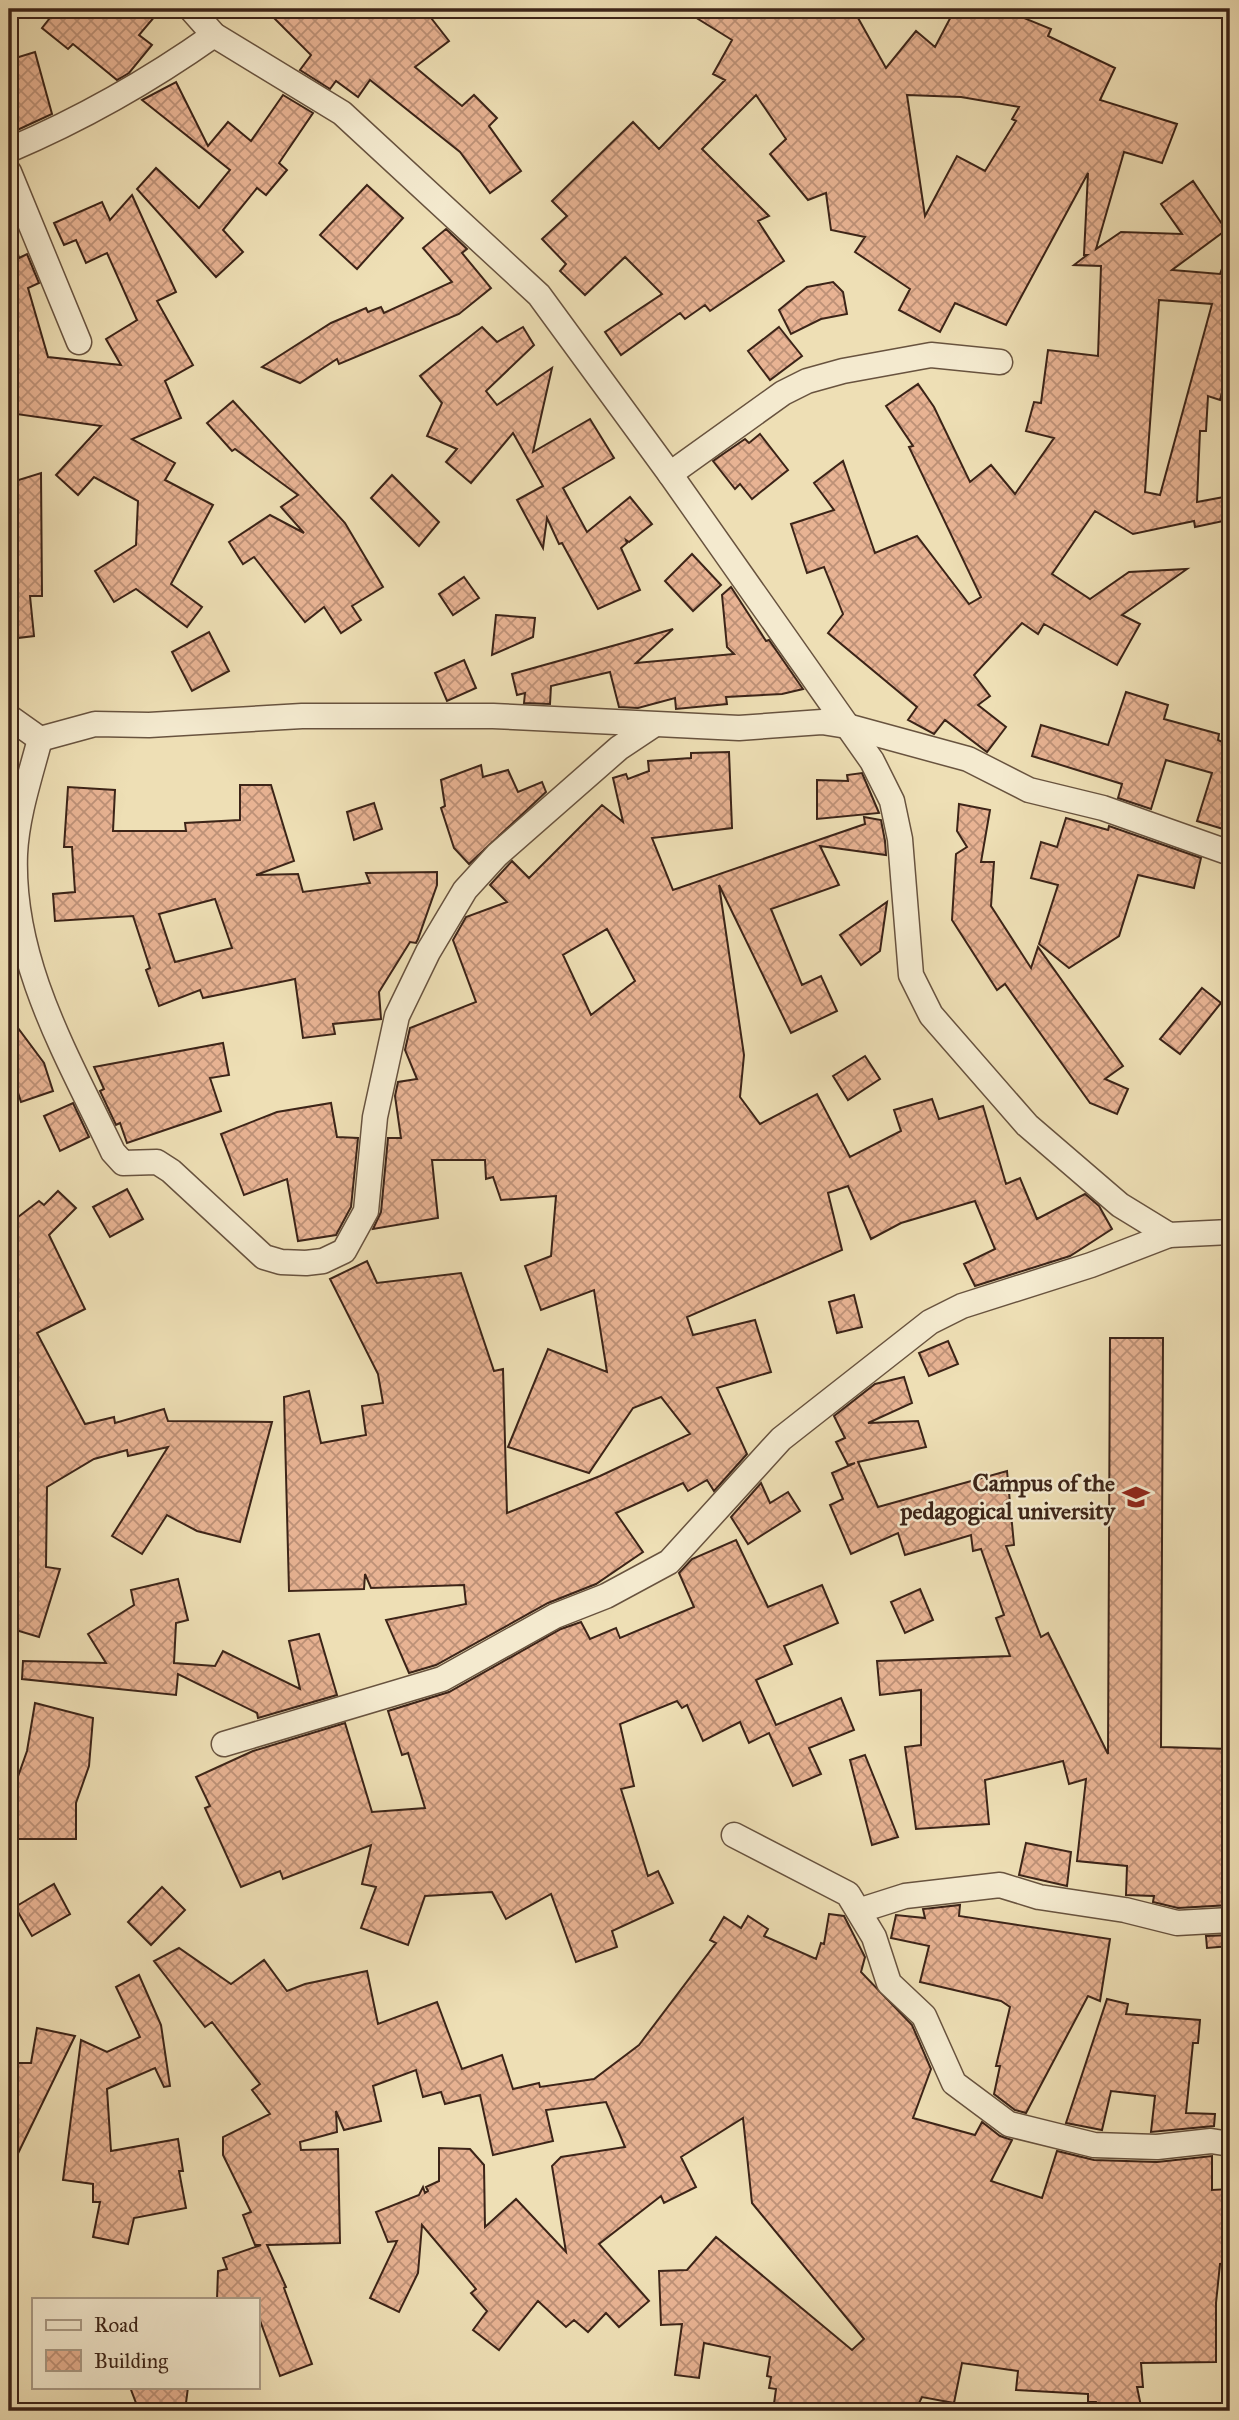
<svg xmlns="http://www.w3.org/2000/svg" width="1239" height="2420" font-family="'IM FELL Great Primer',serif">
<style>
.building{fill:url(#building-cross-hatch);stroke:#3c2418;stroke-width:2;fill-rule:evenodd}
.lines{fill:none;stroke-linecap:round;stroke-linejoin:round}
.minor-casing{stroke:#68533f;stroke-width:27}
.minor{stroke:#f4eacf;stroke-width:24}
.labels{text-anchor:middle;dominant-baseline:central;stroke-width:5;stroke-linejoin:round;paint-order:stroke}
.poi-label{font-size:24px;font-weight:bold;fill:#3c2418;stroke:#f4eacf;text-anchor:end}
</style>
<defs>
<pattern id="building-cross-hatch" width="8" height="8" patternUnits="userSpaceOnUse" patternTransform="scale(1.75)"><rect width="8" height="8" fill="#e8b393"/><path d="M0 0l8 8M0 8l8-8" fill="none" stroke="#bd9177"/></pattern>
</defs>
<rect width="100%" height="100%" fill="#eedfb5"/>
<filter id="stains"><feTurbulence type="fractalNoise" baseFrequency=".00286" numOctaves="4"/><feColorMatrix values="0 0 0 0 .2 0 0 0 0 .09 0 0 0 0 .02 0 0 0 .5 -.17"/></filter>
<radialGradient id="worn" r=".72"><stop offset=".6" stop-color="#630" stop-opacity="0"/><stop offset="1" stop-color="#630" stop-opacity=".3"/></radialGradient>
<g class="building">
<path d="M57,9H161L139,35L152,45L129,73L117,80L73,44L68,49L42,28Z"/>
<path d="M265,9H424L449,41L415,67L462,106L474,95L497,118L489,126L521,171L490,193L460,152L370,80L358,97L336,81L330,89L300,70L311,55Z"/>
<path d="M682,9H853L886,68L916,31L935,47L955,9H1002L1051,29L1048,36L1115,68L1100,100L1177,124L1162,163L1124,152L1096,249L1121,232L1182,234L1161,204L1193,181L1226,230L1172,270L1220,274L1223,266L1230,267V362L1220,400L1208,396L1206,431H1200L1197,502L1224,497L1228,520L1195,527L1194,521L1133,534L1095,511L1052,574L1090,599L1129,572L1187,569L1122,615L1140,624L1117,665L1044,624L1038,634L1022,623L974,675L990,696L978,705L1006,727L987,752L945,720L934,734L908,720L917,707L828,633L843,614L824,567L807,573L791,524L834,510L814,483L843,461L875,553L917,536L969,604L981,597L909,447L913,446L886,406L918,384L934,407L970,482L991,465L1015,494L1054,438L1026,431L1034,402L1041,403L1048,350L1098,356L1101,266L1074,265L1087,255H1084L1088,173L1006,325L955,303L940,332L899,310L910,289L855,252L865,237L831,230L826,193L808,200L770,154L786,139L756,95L702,149L769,216L758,221L784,261L710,311L705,305L685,319L680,313L621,355L605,332L662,294L625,257L585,295L560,271L566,264L542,239L567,216L552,201L633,122L659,149L725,80L713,74L732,40ZM907,95L961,97L1019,107L1012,119L1016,121L985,171L957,156L925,216ZM1159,300L1212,304L1160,495L1145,492Z"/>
<path d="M35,52L52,114L13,132L9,114V60Z"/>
<path d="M176,82L208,146L228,122L251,141L283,95L313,113L279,163L287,170L266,195L257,188L223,230L243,252L216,277L137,189L156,168L199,208L230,170L142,100Z"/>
<path d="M367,185L403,218L357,269L320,235Z"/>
<path d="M132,195L176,292L157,301L193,365L165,381L181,418L132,439L175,463L165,480L213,505L171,584L202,607L187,627L136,589L114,602L95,571L136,545L138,501L94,477L78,495L56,475L101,426L9,413V247L16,246L19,258L27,254L39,283L28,288L48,357L121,365L106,339L137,320L107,253L86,263L76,240L64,245L54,223L102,202L110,220Z"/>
<path d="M446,229L467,249L462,253L491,288L459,314L339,364L337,359L300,383L262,367L331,323L366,308L368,312L381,307L384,313L452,282L423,248Z"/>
<path d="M833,282L843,292L847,314L821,319L791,334L779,310L807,287Z"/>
<path d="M482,327L497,342L523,327L534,345L486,391L497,405L552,368L533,452L590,419L614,458L563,488L587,532L630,497L652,524L629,542L626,540L627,543L621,548L640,590L598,609L562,543L559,544L547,518L543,548L517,500L543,486L513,433L471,483L446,462L457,449L427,436L442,403L420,376Z"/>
<path d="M779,327L802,356L770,380L748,351Z"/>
<path d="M233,401L345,523L383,587L352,606L361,620L341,633L324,607L305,622L254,557L243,564L229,542L270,515L304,533L281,507L298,495L235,449L232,451L207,423Z"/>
<path d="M760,434L788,470L752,499L740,484L735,489L713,461L745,439L749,443Z"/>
<path d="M41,473L42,596H30L34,636L9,639V483Z"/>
<path d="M392,475L439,522L419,546L371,498Z"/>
<path d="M692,554L721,585L693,611L665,581Z"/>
<path d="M464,577L479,598L453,615L439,594Z"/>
<path d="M731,587L766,641L769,640L803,689L782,694L726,697L727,704L676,709L675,698L638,708L619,707L610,672L551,686L550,704L524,703L525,693L517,695L512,674L673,629L636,663L734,654L727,647L722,595Z"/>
<path d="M496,615L535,618L533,637L492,655Z"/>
<path d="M209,632L229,671L192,691L172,652Z"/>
<path d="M464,660L476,688L447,701L435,673Z"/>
<path d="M1126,692L1168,705L1164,719L1219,734L1218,740L1222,742L1225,733L1230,734V808L1223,829L1197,821L1212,773L1166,760L1151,809L1118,798L1122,784L1032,756L1041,725L1108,745Z"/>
<path d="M729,752L732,828L652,838L673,890L865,824L864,817L881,820L885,841L886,855L820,846L839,885L771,909L802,985L821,976L837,1011L791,1033L719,885L744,1055L740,1097L760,1124L817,1094L850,1157L901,1131L894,1110L932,1099L939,1119L983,1106L1006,1184L1020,1178L1037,1219L1085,1194L1099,1206L1112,1229L1070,1256L975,1286L964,1264L995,1249L975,1201L901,1223L871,1239L848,1186L828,1193L842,1250L687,1317L693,1335L755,1320L771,1372L717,1388L747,1454L714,1491L707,1480L688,1491L683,1483L616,1513L643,1552L596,1584L548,1603L436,1665L409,1673L386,1620L466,1604L464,1585L371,1588L365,1574L364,1589L289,1591L284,1397L309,1391L321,1443L366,1435L362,1406L383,1403L378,1374L330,1279L367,1261L377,1283L461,1273L494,1371L503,1369L507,1513L600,1476L690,1434L661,1397L633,1408L589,1473L508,1447L548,1349L607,1372L594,1290L541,1310L525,1266L551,1256L556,1196L501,1200L493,1177L486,1179L485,1160H432L438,1218L373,1229L381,1212L388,1138H401L395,1096L398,1082L417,1079L405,1050L410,1028L476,1002L453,940L466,917L507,902L490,885L512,861L529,878L602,805L623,822L613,778L626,774L628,779L649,771L648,761L691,758V753ZM607,929L635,981L591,1015L563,955Z"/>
<path d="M481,765L483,777L508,770L518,792L542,782L546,792L469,864L454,848L441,808L445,806L441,780Z"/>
<path d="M862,773L879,813L817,819V780L848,781L847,775Z"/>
<path d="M240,785H271L294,861L256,875L298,874L303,892L370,883L366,873L437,872V885L418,939L416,943L410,942L379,992L381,1019L333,1024L335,1034L303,1038L295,979L203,998L200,990L159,1006L146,970L150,968L133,916L55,921L53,894L75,892L72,847H64L68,787L115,790L113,831H186L185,823L240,820ZM215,899L232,948L175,962L159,914Z"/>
<path d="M374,803L382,829L354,840L347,812Z"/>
<path d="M959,804L990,810L981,862H994L991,906L1031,968L1038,947L1123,1066L1105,1079L1128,1089L1117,1114L1090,1103L1005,984L997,990L952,920L956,854L967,847L957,831Z"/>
<path d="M1066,818L1108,830L1109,826L1201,858L1194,888L1138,875L1119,936L1069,968L1039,944L1058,885L1031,878L1041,842L1057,847Z"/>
<path d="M887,902L880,951L861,965L840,935Z"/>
<path d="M1202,988L1221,1003L1180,1054L1160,1039Z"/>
<path d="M9,1016L44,1063L53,1091L21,1102L9,1064Z"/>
<path d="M223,1043L229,1075L210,1078L221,1111L127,1143L120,1123L116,1125L100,1091L104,1089L94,1067Z"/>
<path d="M865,1056L880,1079L848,1100L833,1076Z"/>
<path d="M73,1103L89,1137L60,1151L44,1116Z"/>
<path d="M331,1103L337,1137L358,1138L351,1207L336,1235L298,1241L287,1179L244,1195L221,1134L277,1112Z"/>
<path d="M127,1189L143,1219L110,1237L93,1207Z"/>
<path d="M58,1191L76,1208L49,1235L85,1309L37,1333L85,1424L114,1417L115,1423L164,1409L168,1421L272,1422L240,1542L197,1531L167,1515L142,1554L112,1536L168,1447L128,1456L127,1450L94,1459L47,1487L46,1567L60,1569L39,1637L9,1628L11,1487L9,1488V1224L39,1201L44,1205Z"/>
<path d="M854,1295L862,1327L837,1333L829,1302Z"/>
<path d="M1110,1338H1163L1161,1747L1230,1749V1905L1178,1908L1153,1902L1154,1896L1126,1895L1127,1866L1077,1861L1086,1779L1069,1784L1063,1761L985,1780L989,1824L916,1829L905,1747L921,1745V1690L880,1695L877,1661L1010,1656L996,1618L1004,1615L981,1549L973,1551L971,1535L905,1555L898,1533L851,1554L830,1505L843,1499L832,1473L855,1463L848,1465L836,1442L845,1438L834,1416L875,1384L904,1377L912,1403L868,1423L918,1421L926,1447L858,1462L878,1507L1007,1471L1014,1545L1006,1546L1041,1637L1048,1633L1108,1754Z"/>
<path d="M948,1341L958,1364L929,1376L919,1353Z"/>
<path d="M761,1483L770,1503L788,1492L800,1511L748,1544L731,1517Z"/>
<path d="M736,1540L768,1607L822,1585L838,1623L784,1646L792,1664L756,1680L776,1725L841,1698L854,1730L809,1748L821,1774L793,1786L769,1733L749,1743L740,1722L703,1741L687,1705L682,1708L677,1701L620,1724L634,1786L621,1789L648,1876L658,1871L673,1903L612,1931L617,1947L576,1962L551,1894L506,1919L492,1892L425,1896L408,1945L361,1928L376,1887L362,1884L371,1845L283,1879L280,1871L241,1887L205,1808L210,1806L196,1777L253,1751L345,1723L372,1812L425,1808L408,1753L402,1755L388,1711L449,1692L561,1629L581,1622L590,1639L616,1628L620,1638L694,1607L679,1573L692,1559Z"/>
<path d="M178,1579L188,1620L176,1623L174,1663L215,1666L223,1651L300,1689L289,1641L319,1634L337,1695L258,1718L257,1713L178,1674L176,1695L22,1679L23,1661L106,1663L88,1634L134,1605L131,1590Z"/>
<path d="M920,1589L933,1620L905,1633L891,1602Z"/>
<path d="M35,1703L93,1718L89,1766L76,1803V1839H9V1780L16,1782L27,1751Z"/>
<path d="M865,1755L898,1837L872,1845L850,1760Z"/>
<path d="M1026,1843L1071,1852L1067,1886L1019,1875Z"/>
<path d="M54,1884L70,1914L32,1936L15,1907Z"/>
<path d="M162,1887L185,1910L151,1945L128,1922Z"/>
<path d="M960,1905L959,1916L1110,1939L1100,2001L1088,1996L1026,2113L1015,2110L994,2094L1000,2066H996L1010,2007L1001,2001L920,1982L929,1946L891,1938L896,1915L925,1918L923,1909Z"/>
<path d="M829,1914L844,1916L865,1957L861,1972L912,2025L931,2069L913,2118L975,2135L982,2122L1000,2136L1012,2140L991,2181L1042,2198L1057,2151L1094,2160L1157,2162L1212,2156V2190L1230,2189V2263L1220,2264L1216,2303V2362L1141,2363L1143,2387H1137L1142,2411H1099L1096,2402H1088V2394L1016,2390L1018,2371L962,2363L954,2403L922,2397L915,2411H773L776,2389L769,2388L771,2377L767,2376L770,2357L704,2343L699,2378L675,2375L682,2324L661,2325L659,2271L687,2270L716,2237L852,2350L864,2339L752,2203L743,2118L681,2157L696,2187L664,2203L661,2196L599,2244L649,2301L619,2327L606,2313L588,2332L574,2320L566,2327L538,2301L499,2350L473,2330L487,2311L471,2293L476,2289L422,2225L418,2273L399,2312L370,2298L397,2241L388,2242L376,2212L419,2195L423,2187L425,2193L428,2191L426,2187L439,2181V2148L470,2149L484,2165L485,2227L516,2199L566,2252L552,2166L561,2157L625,2147L606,2102L546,2110L553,2141L493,2155L480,2095L445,2104L441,2092L423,2097L416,2070L373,2086L381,2121L344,2130L336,2111L337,2132L300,2142L301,2150L338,2149L340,2243L267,2245L286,2287L284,2288L312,2364L280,2376L257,2312V2299H217L218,2271L227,2269L223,2258L261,2245H255L243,2215L251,2212L223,2155V2137L270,2114L252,2090L260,2084L212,2022L205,2027L154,1961L179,1948L231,1984L264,1960L287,1991L305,1984L367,1971L378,2024L437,2002L462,2069L502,2055L513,2089L539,2083L540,2087L594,2079L639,2045L716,1943L710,1940L724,1917L741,1928L748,1916L768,1929L764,1936L816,1959L821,1943L824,1944Z"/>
<path d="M1230,1935V1946L1207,1948L1206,1936Z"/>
<path d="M139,1975L161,2025L170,2086L164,2087L155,2068L107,2089L111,2151L178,2139L183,2171H179L186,2208L134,2218L128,2244L93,2237L100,2202H93V2184L63,2180L81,2040L107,2052L140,2037L116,1987Z"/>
<path d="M1107,1999L1128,2004L1126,2014L1200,2020L1198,2043H1193L1186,2113L1215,2114L1214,2126L1151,2132L1155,2096L1111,2091L1102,2130L1066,2123Z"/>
<path d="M37,2028L75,2036L9,2172V2063H31Z"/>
<path d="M130,2387H188L185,2411H139Z"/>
</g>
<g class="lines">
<defs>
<g id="minor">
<path d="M191,9L214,35L342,113L539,295L670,474L872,761L892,801L900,839L911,975L931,1015L1027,1125L1120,1205L1169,1235L1230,1232"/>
<path d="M9,150C82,119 149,81 214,35"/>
<path d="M9,172L79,342"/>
<path d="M670,474L783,393L807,381L843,371L931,355L1000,362"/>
<path d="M9,717L40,739L95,724L149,725L302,716H493L739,728L822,722L847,726L968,759L1029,790L1103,808L1230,853"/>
<path d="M40,739C30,777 17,815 15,854C11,963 68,1057 113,1152L123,1163L157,1162L171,1171L264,1257L281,1262L306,1263L323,1261L344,1251L366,1211L375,1117L397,1016L428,952L465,890L497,855L619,748L652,726"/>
<path d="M224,1744L442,1679L555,1616L606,1596L669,1562L781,1439L930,1322L962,1306L1091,1265L1169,1235"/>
<path d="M734,1835L848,1894L874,1937L889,1983L924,2016L954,2083L1009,2124L1094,2145L1157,2147L1211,2141L1230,2144"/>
<path d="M861,1910L905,1896L1000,1885L1039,1897L1125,1910L1177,1923L1230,1920"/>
</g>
</defs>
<use href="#minor" class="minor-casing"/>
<use href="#minor" class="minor"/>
</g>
<defs>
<symbol id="university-bare" viewBox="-9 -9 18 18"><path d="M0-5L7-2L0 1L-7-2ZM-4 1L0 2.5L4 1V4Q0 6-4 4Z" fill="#8f2418" stroke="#f4eacf" stroke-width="2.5" paint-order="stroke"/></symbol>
</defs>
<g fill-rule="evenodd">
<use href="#university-bare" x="1117" y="1478" width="38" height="38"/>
</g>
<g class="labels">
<g class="poi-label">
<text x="1115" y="1483">Campus of the<tspan x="1115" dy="28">pedagogical university</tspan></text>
</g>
</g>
<rect width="1239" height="2420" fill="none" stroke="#eedfb5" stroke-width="35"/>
<rect x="10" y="10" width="1218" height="2399" fill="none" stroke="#3c2418" stroke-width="3.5"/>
<rect x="18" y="18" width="1204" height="2385" fill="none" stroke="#3c2418" stroke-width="2"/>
<rect x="32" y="2298" width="228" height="91" fill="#f4eacf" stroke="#aa9b86" stroke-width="2"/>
<rect x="46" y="2320" width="35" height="10" fill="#f4eacf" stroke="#aa9b86" stroke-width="2"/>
<text x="94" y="2332" font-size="21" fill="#3c2418">Road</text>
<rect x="46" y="2350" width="35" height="21" fill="url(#building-cross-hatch)" stroke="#aa9b86" stroke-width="2"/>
<text x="94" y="2368" font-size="21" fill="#3c2418">Building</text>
<rect width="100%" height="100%" filter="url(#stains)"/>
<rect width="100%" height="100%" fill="url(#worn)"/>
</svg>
